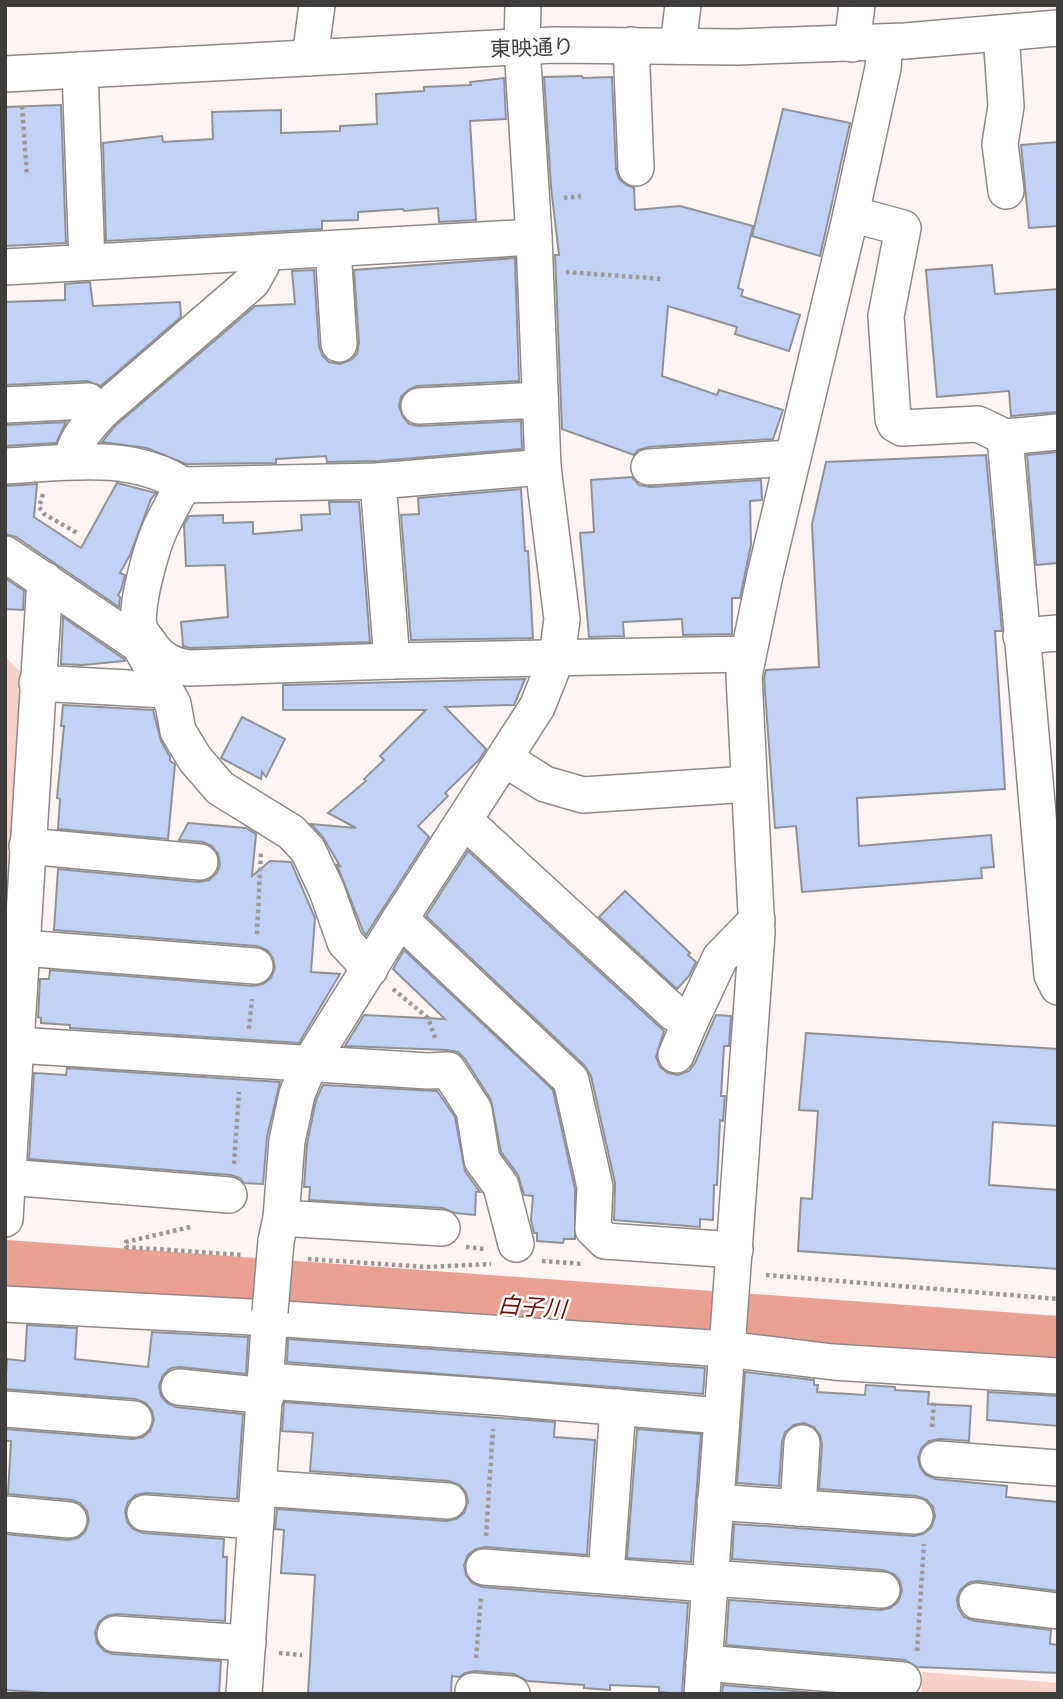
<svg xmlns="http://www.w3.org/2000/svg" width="1063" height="1699" font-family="Manrope,'Noto Sans JP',sans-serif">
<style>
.green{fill:#fad1c8}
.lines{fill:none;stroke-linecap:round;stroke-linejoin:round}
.river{stroke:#eaa192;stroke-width:56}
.building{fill:#c2d2f6;stroke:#8f9196;stroke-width:2}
.minor-casing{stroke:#8e8886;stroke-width:38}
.path{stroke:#9c9796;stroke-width:4.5;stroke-dasharray:3.5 3.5;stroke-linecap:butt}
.minor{stroke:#fff;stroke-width:35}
.minor-bridge-casing{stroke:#8e8886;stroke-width:38;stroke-linecap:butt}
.minor-bridge{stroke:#fff;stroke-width:35}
.labels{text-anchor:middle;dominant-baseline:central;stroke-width:5;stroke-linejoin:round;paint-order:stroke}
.street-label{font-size:21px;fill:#3f3c3c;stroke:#fff}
.water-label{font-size:23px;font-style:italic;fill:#671205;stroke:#fff}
</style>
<rect width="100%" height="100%" fill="#fcf5f4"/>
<g class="green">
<path d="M5,656L27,679L5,1021Z"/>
<path d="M923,1672L1058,1683V1694H921Z"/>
</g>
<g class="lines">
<path class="river" d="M5,1268L1058,1344"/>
</g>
<g class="building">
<path d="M582,76L583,78L612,77L616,169L619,179L626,185L634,188L635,210L680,206L753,226L738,288L743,290L741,296L800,315L789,351L735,334L737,327L668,306L662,376L717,395L719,390L783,410L773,439L648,447L638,450L634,455L562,429L555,255H559L551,187L544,77Z"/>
<path d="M504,78L506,119L470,121L476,220L439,222L438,208L404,211L403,209L358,212V220L322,221V229L106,241L103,143L162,136L163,142L213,139L212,112L281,110V133L340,131V126L377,124L376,94L424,91V87L471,85L470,82Z"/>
<path d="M61,105L66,243L5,246V107Z"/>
<path d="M783,109L850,123L820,256L752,236Z"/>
<path d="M1058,142V226L1029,228L1021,145Z"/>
<path d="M515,258L519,381L417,386L408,390L401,397L399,406L403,417L409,424L419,426L521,421L522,449L378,461L327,462L326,456L276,459V463L186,464L147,448L102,442L115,426L255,306L295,304L292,271L314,270L319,346L322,355L329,362L340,364L351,360L357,354L359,343L354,270Z"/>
<path d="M992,265L995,294L1058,289V412L1011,416L1009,391L937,397L926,270Z"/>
<path d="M90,282L93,306L180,302L181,317L101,386L87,381L5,385V302L65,300V284Z"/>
<path d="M66,422L56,443L5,446V425Z"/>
<path d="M1058,452V563L1036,565L1027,455Z"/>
<path d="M986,455L1002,631H995L1005,789L857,798L859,846L991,835L994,867L981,868L982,878L802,892L796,826L775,828L764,678L766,670L819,667L812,524L826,462Z"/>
<path d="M632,477L639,485L650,487L761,480L762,500L750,501L751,545L740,598H732V634L683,635L682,619L623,622L624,636L589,637L580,533L594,532L591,480Z"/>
<path d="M117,483L156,493L151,499L130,555L120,573L125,575L121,590L118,595L120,597L119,607L16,537L5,534V486L37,484L34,517L81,548Z"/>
<path d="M521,489L525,551H528L533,638L411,640L401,515L419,514L418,498Z"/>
<path d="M329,502H359L370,642L190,648L183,646L181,622L228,617L225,565L186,566L184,525L189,516L223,515V523L253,522V534L302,530L301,515L330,514Z"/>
<path d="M5,578L24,591L23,610L5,609Z"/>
<path d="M63,617L124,659L125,661L82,665L61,664Z"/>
<path d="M525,679L514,705L445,707L486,749L479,760L445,793L448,796L418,826L429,837L366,935L363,931L337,865L340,866L323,837L311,824L356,828L328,813L366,781L364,779L384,760L380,756L426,710H283V685Z"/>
<path d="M63,705L153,710L161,741L170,757V761L175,764L168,839L58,829L60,799L57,798L64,726H61Z"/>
<path d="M242,717L285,739L266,777L262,772L261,779L221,758Z"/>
<path d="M188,823L246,828L256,834L252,876L270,861L291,862L315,918L311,972L340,974L299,1043L70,1028V1025L41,1023V1018L38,1017L40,979H49L50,970L253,986L263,984L271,978L275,968L273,958L267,950L257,946L54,930L58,869L198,882L209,880L217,873L220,865L218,854L212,846L203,842L179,840Z"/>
<path d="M468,851L664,1031L656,1057L660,1067L668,1073L678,1075L689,1071L695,1063L716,1015L731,1016L729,1046H724L721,1096H725L723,1121L720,1120L717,1185H714L713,1220L700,1219V1227L614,1220L615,1183L591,1076L585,1066L426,916Z"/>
<path d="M625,891L690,953L688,955L696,962L689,976L677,989L599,917Z"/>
<path d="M404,950L553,1090L575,1189V1239H564L563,1243L537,1241V1233H534L531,1220L533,1196L524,1195L518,1175L501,1152L491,1100L465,1059L458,1052L447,1050L345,1046L364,1015L445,1019L393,969Z"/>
<path d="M806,1033L1058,1049V1126L993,1122L989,1185L1058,1190V1269L798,1251L801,1198L812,1199L818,1111L799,1110Z"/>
<path d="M67,1068L280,1082L267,1137L263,1184L244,1183L240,1178L231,1175L29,1159L34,1073L66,1075Z"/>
<path d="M323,1085L437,1091L455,1117L465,1171L480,1192H476L475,1215L455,1213L443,1208L309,1200L310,1187H304L307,1144L316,1100Z"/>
<path d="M27,1325L77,1328L75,1359L148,1367L152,1332L248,1337L246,1374L180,1367L171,1368L163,1375L159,1386L161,1396L167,1403L176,1407L243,1414L237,1499L146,1493L136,1495L128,1502L125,1511L127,1522L133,1529L143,1533L224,1539L223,1557H227L225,1621L116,1614L107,1616L99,1622L95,1632L97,1643L104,1651L113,1654L221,1661L219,1694H65L5,1690V1534L68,1540L78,1538L85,1532L89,1521L87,1511L80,1503L72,1500L8,1494L11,1441H5V1429L133,1439L143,1437L150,1431L154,1420L152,1411L146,1403L136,1399L5,1389L7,1359L25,1361Z"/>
<path d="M288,1339L705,1368L703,1394L287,1362Z"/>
<path d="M745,1372L814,1380V1385H818L817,1392L865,1395L866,1385L895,1387V1390L929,1392L928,1404L971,1406L969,1441L940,1439L929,1441L922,1447L918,1457L920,1467L926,1475L936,1479L1007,1486L1006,1497L1058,1502V1591L979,1581L970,1582L961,1589L957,1598L958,1608L964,1617L975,1621L1051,1630L1050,1644L1058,1645V1673L917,1667L905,1660L726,1645L729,1600L881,1610L890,1608L898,1602L902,1591L900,1581L894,1574L883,1570L732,1559L734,1524L914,1536L923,1534L931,1528L935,1517L933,1507L927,1500L917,1496L819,1489L822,1444L820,1435L814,1427L804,1423L794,1425L785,1432L782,1442L779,1486L737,1483Z"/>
<path d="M988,1392L1058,1396V1426L987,1420Z"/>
<path d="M284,1402L555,1422L554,1437L595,1440L587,1555L485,1547L476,1549L468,1555L464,1565L466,1575L472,1583L482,1587L688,1603L682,1694L659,1692V1687L610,1685V1690L584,1688V1685L527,1681L514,1674L475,1671L465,1673L459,1677L452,1676L451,1694H308L315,1575L281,1573L284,1530L275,1529L277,1509L447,1521L456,1519L464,1513L468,1502L466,1493L460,1485L449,1481L310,1471L313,1433L282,1431Z"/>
<path d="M637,1429L701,1434L691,1562L627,1558Z"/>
<path d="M723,1685L828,1694H722Z"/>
</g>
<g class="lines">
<defs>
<g id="minor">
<path d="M1001,33L1006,106L1000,144L1006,191"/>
<path d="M852,44L857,5"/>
<path d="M631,45L636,168"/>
<path d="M678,46L683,5"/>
<path d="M310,58L317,5"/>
<path d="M80,70L87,262"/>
<path d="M5,74L554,45L737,47L905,41L1058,28"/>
<path d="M851,214L903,228L886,316L893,419L895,424L902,428L978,424L1005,437L1058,432"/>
<path d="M333,249L339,344"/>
<path d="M5,267L534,237"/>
<path d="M5,405L88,401L101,412"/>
<path d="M419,406L540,400"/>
<path d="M1005,437L1052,975L1058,987"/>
<path d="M72,461C74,440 88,427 101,412L252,282L262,264V253"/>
<path d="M5,466C65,463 130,451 183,485L378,481L543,467"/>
<path d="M649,467L792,458"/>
<path d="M378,481L392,661"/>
<path d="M183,485C175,500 167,514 160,529C152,547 133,611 140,629C142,635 148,641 152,647C161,660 172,665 188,668L392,661L747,654"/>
<path d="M5,554L138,644L146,639"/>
<path d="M1021,636L1058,633"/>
<path d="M140,646L173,704L178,731L195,759L220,788L291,832L308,850L327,891L345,942L370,969"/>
<path d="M37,683L165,690"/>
<path d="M505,759L545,784L583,795L749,784"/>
<path d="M465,821L674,1013L690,1022L720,958L757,920"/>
<path d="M27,846L200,862"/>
<path d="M400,919L571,1080L595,1187L593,1229L605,1241L735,1250"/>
<path d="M22,948L255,966"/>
<path d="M16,1045L428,1071L448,1070L474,1110L482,1160L501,1186L516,1244"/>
<path d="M676,1055L690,1022"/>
<path d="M8,1177L229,1195"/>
<path d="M281,1218L442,1228"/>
<path d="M5,1219L45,580"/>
<path d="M276,1241L281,1218L287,1141L297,1094L310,1063L400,919L537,707L557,657L562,619L543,467L534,237L522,47L523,5"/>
<path d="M5,1304L270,1318L726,1349L833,1362L1058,1376"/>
<path d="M267,1381L495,1397L721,1416"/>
<path d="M179,1387L266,1396"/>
<path d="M5,1409L134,1419"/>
<path d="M938,1459L1058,1468"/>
<path d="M259,1488L448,1501"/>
<path d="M715,1502L915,1516"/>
<path d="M798,1508L802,1443"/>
<path d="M145,1513L256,1521"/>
<path d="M5,1514L69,1520"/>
<path d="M484,1567L709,1584"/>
<path d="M606,1575L618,1407"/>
<path d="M709,1578L882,1590"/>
<path d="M977,1601L1058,1611"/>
<path d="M115,1634L248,1643"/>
<path d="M704,1663L903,1680"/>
<path d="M473,1691L512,1694"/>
<path d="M244,1694L270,1312"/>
<path d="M702,1694L757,933L744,676L765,575L851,214L883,68L885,42"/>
</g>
</defs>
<use href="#minor" class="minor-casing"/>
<g class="path">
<path d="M22,106L27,176"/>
<path d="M564,198L581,196"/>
<path d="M566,272L663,279"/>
<path d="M43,494L39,507L44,514L77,533"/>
<path d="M257,934L261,852"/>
<path d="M393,989L428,1018L436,1040"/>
<path d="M249,1029L252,999"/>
<path d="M234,1164L239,1092"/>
<path d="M190,1227L126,1242V1247L243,1255"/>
<path d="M466,1247L485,1249"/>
<path d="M308,1259L427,1267L491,1264"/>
<path d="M542,1261L582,1264"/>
<path d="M766,1275L1058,1299"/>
<path d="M932,1427L934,1401"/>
<path d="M486,1536L493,1429"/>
<path d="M917,1651L924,1544"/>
<path d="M279,1653L302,1655"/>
<path d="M476,1658L481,1597"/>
</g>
<use href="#minor" class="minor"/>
<defs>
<path id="minor-bridge" d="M270,1312L276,1241"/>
</defs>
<use href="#minor-bridge" class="minor-bridge-casing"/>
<use href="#minor-bridge" class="minor-bridge"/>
</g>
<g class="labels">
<g class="street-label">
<text transform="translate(532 47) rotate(-2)">東映通り</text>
</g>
<g class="water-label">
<text transform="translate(532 1306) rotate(4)">白子川</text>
</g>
</g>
<rect width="1063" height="1699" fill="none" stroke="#3f3c3c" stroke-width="14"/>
</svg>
